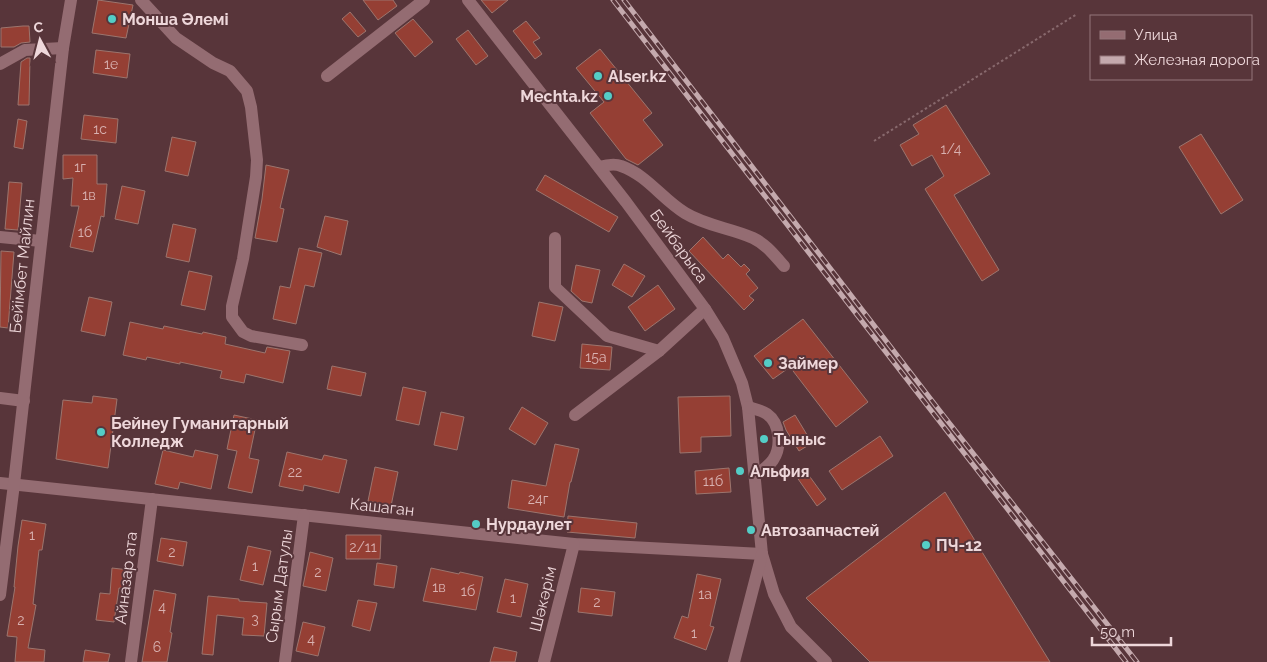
<svg xmlns="http://www.w3.org/2000/svg" width="1267" height="662" font-family="Raleway,sans-serif">
<style>
.building{fill:#953f34;stroke:#9c756e}
.lines{fill:none;stroke-linecap:round;stroke-linejoin:round}
.path{stroke:#88696d;stroke-width:2;stroke-dasharray:2.5 2.5;stroke-linecap:butt}
.minor{stroke:#946c72;stroke-width:12}
.rail-casing{stroke:#c4a9ad;stroke-width:5}
.rail{stroke:#58353a;stroke-width:3;stroke-dasharray:9;stroke-linecap:butt}
.poi-dot{fill:#54cdc6;stroke:#58353a;stroke-width:2}
.labels{text-anchor:middle;dominant-baseline:central;stroke-width:4;stroke-linejoin:round;paint-order:stroke}
.number-label{font-size:14px;fill:#d8b1b0}
.poi-label{font-size:16px;font-weight:bold;fill:#eed7da;stroke:#58353a;text-anchor:start}
.street-label{font-size:16px;fill:#eed7da;stroke:#58353a}
</style>
<rect width="100%" height="100%" fill="#58353a"/>
<g class="building">
<path d="M98,0L133,5L126,38L92,33Z"/>
<path d="M363,0H393L397,6L378,20Z"/>
<path d="M481,0H508L492,13Z"/>
<path d="M350,12L366,31L358,37L342,19Z"/>
<path d="M413,19L433,42L415,57L395,33Z"/>
<path d="M526,21L540,38L533,42L542,54L535,59L513,31Z"/>
<path d="M23,26H29L30,42L21,43L14,47H1V28Z"/>
<path d="M468,30L488,56L476,65L456,39Z"/>
<path d="M600,49L652,113L643,120L663,145L638,165L626,159L590,113L604,102L576,68Z"/>
<path d="M96,50L130,54L127,78L93,73Z"/>
<path d="M27,58H30L29,105H18L21,62Z"/>
<path d="M946,105L990,174L954,195L999,270L982,281L925,189L944,176L932,155L912,166L900,145L919,134L913,125Z"/>
<path d="M84,115L118,119L116,143L81,139Z"/>
<path d="M18,119L27,121L23,149L14,147Z"/>
<path d="M1201,134L1243,200L1221,214L1179,147Z"/>
<path d="M172,137L196,142L188,176L165,171Z"/>
<path d="M63,155H97V184H107L104,217L101,216L93,252L70,247L79,206H71L73,178L63,179Z"/>
<path d="M266,165L289,170L280,208L284,209L277,242L255,238L262,199Z"/>
<path d="M545,175L618,217L609,232L536,190Z"/>
<path d="M9,182L22,183L18,230L5,229Z"/>
<path d="M122,186L145,191L138,224L115,219Z"/>
<path d="M325,216L348,221L341,255L317,247Z"/>
<path d="M173,224L196,229L189,262L166,257Z"/>
<path d="M703,237L723,259L728,254L741,267L744,264L750,270L746,274L758,288L749,296L754,300L744,310L689,251Z"/>
<path d="M299,248L322,253L314,287L305,285L296,324L273,319L280,286L290,288Z"/>
<path d="M1,251L14,252L8,328L0,327Z"/>
<path d="M624,264L645,276L632,297L612,285Z"/>
<path d="M576,265L600,270L592,303L582,301L571,291Z"/>
<path d="M189,271L212,276L205,310L181,305Z"/>
<path d="M658,285L675,309L645,331L628,307Z"/>
<path d="M89,297L112,302L105,336L81,331Z"/>
<path d="M539,302L563,307L555,341L532,336Z"/>
<path d="M803,319L868,402L836,427L790,367L773,379L754,356Z"/>
<path d="M130,322L163,329L164,326L202,334L203,332L226,337L225,344L265,353L267,347L290,351L283,383L246,374L244,383L220,378L222,371L180,362V364L147,357L146,360L123,355Z"/>
<path d="M582,344L612,347L610,370L580,368Z"/>
<path d="M332,366L366,373L361,396L327,389Z"/>
<path d="M403,387L426,392L419,425L396,420Z"/>
<path d="M93,396L117,399L108,468L56,459L63,400L92,403Z"/>
<path d="M730,396L731,436L701,437V452L680,453L678,397Z"/>
<path d="M522,407L548,423L535,445L509,429Z"/>
<path d="M441,412L464,417L457,450L434,445Z"/>
<path d="M234,415L257,420L249,458L259,460L252,493L228,488L237,451L227,449Z"/>
<path d="M795,415L812,443L799,451L786,430L783,422Z"/>
<path d="M880,436L893,456L842,490L829,471Z"/>
<path d="M555,444L579,449L571,482H570L564,517L508,508L512,480L546,486Z"/>
<path d="M163,450L193,457L195,450L218,455L211,489L180,482L178,489L155,484Z"/>
<path d="M287,452L322,460L324,455L347,460L339,493L304,485L303,491L279,486Z"/>
<path d="M375,467L398,472L391,506L368,501Z"/>
<path d="M729,468L731,492L696,494L695,471Z"/>
<path d="M805,470L826,499L817,506L796,476Z"/>
<path d="M945,492L1050,662H870L806,598Z"/>
<path d="M568,516L637,523L635,538L567,532Z"/>
<path d="M22,520L46,524L42,550H39L33,604L36,605L28,648L45,650L44,662H15L17,637L7,636L15,587H14L18,546Z"/>
<path d="M346,535H381L380,559H346Z"/>
<path d="M161,538L187,542L183,566L157,561Z"/>
<path d="M248,546L271,551L263,585L240,580Z"/>
<path d="M310,552L333,558L326,591L303,586Z"/>
<path d="M377,563L397,566L394,588L374,585Z"/>
<path d="M112,568L129,570L127,589L119,588L114,622L96,620L100,593L110,594Z"/>
<path d="M431,568L459,574L460,572L483,577L476,610L423,601Z"/>
<path d="M697,574L721,579L710,626L714,627L706,650L674,638L682,616L688,618Z"/>
<path d="M505,579L528,584L521,617L497,612Z"/>
<path d="M581,588L615,592L612,616L578,612Z"/>
<path d="M154,590L176,594L170,632L172,633L167,662H142Z"/>
<path d="M208,596L239,599V601L267,603L264,636L242,635L244,618L217,615L213,655L202,654Z"/>
<path d="M358,600L377,603L370,631L352,626Z"/>
<path d="M303,622L325,627L318,656L296,651Z"/>
<path d="M494,647L517,652L515,662H490Z"/>
<path d="M85,650L110,654L108,662H83Z"/>
</g>
<g class="lines">
<path class="path" d="M874,141L1077,14"/>
<g class="minor">
<path d="M141,0L176,38L213,63L230,71L247,91L251,107L257,160L256,177L243,259L232,306V317L243,332L251,336L302,345"/>
<path d="M468,0L626,202L705,309L723,338L742,383L748,407L762,554L774,594L791,627L826,662"/>
<path d="M0,64L25,50L63,48"/>
<path d="M327,76L424,0"/>
<path d="M599,167C606,165 614,163 621,166C647,175 662,199 685,213C706,226 731,228 753,238C766,244 775,256 784,266"/>
<path d="M0,237L41,241"/>
<path d="M555,238V287L607,336L659,351"/>
<path d="M0,398L24,401"/>
<path d="M748,407C754,409 761,410 767,414C780,423 782,447 773,460C769,466 761,471 755,476"/>
<path d="M575,415L659,351L705,309"/>
<path d="M0,483L574,544L762,554"/>
<path d="M0,595L14,484L63,48L71,0"/>
<path d="M131,662L152,499"/>
<path d="M285,662L304,515"/>
<path d="M544,662L574,544"/>
<path d="M734,662L762,554"/>
</g>
<defs>
<g id="rail">
<path d="M613,0L1126,662"/>
<path d="M624,0L943,415L1137,662"/>
</g>
</defs>
<use href="#rail" class="rail-casing"/>
<use href="#rail" class="rail"/>
</g>
<g class="poi-dot">
<circle cx="112" cy="19" r="5"/>
<circle cx="598" cy="76" r="5"/>
<circle cx="608" cy="96" r="5"/>
<circle cx="768" cy="363" r="5"/>
<circle cx="101" cy="432" r="5"/>
<circle cx="764" cy="439" r="5"/>
<circle cx="740" cy="471" r="5"/>
<circle cx="476" cy="524" r="5"/>
<circle cx="751" cy="530" r="5"/>
<circle cx="926" cy="545" r="5"/>
</g>
<g class="labels">
<g class="number-label">
<text x="111" y="64">1е</text>
<text x="100" y="129">1с</text>
<text x="951" y="149">1/4</text>
<text x="80" y="167">1г</text>
<text x="89" y="195">1в</text>
<text x="85" y="232">1б</text>
<text x="596" y="357">15а</text>
<text x="295" y="472">22</text>
<text x="713" y="481">11б</text>
<text x="538" y="499">24г</text>
<text x="32" y="535">1</text>
<text x="363" y="547">2/11</text>
<text x="172" y="552">2</text>
<text x="255" y="566">1</text>
<text x="318" y="572">2</text>
<text x="439" y="587">1в</text>
<text x="468" y="591">1б</text>
<text x="705" y="594">1а</text>
<text x="513" y="598">1</text>
<text x="597" y="602">2</text>
<text x="162" y="607">4</text>
<text x="255" y="619">3</text>
<text x="21" y="620">2</text>
<text x="694" y="633">1</text>
<text x="311" y="639">4</text>
<text x="157" y="647">6</text>
</g>
<g class="poi-label">
<text x="122" y="19">Монша Әлемі</text>
<text x="608" y="76">Alser.kz</text>
<text x="598" y="96" text-anchor="end">Mechta.kz</text>
<text x="778" y="363">Займер</text>
<text x="111" y="423">Бейнеу Гуманитарный<tspan x="111" dy="18">Колледж</tspan></text>
<text x="774" y="439">Тыныс</text>
<text x="750" y="471">Альфия</text>
<text x="486" y="524">Нурдаулет</text>
<text x="761" y="530">Автозапчастей</text>
<text x="936" y="545">ПЧ-12</text>
</g>
<g class="street-label">
<text transform="translate(679 246) rotate(54)">Бейбарыса</text>
<text transform="translate(22 266) rotate(-84)">Бейімбет Майлин</text>
<text transform="translate(382 507) rotate(6)">Кашаган</text>
<text transform="translate(126 578) rotate(-83)">Айназар ата</text>
<text transform="translate(279 586) rotate(-82)">Сырым Датулы</text>
<text transform="translate(543 599) rotate(-76)">Шәкәрім</text>
</g>
</g>
<rect x="1090" y="15" width="162" height="65" fill="#58353a" stroke="#94767a"/>
<rect x="1100" y="31" width="25" height="8" fill="#946c72" stroke="#94767a"/>
<text x="1134" y="40" font-size="15" fill="#eed7da">Улица</text>
<rect x="1100" y="56" width="25" height="8" fill="#c4a9ad" stroke="#94767a"/>
<text x="1134" y="65" font-size="15" fill="#eed7da">Железная дорога</text>
<g transform="translate(40 40) rotate(353)" stroke="#58353a" stroke-width="4" paint-order="stroke">
<path d="M0-4L9 19L0 12L-9 19Z" fill="#eed7da"/>
<text y="-8" font-size="14" font-weight="bold" text-anchor="middle" fill="#eed7da">С</text>
</g>
<path d="M1092 637v8h79v-8" fill="none" stroke="#eed7da" stroke-width="2.5"/>
<text x="1100" y="637" font-size="15" fill="#eed7da" stroke="#58353a" stroke-width="4" paint-order="stroke">50 m</text>
</svg>
